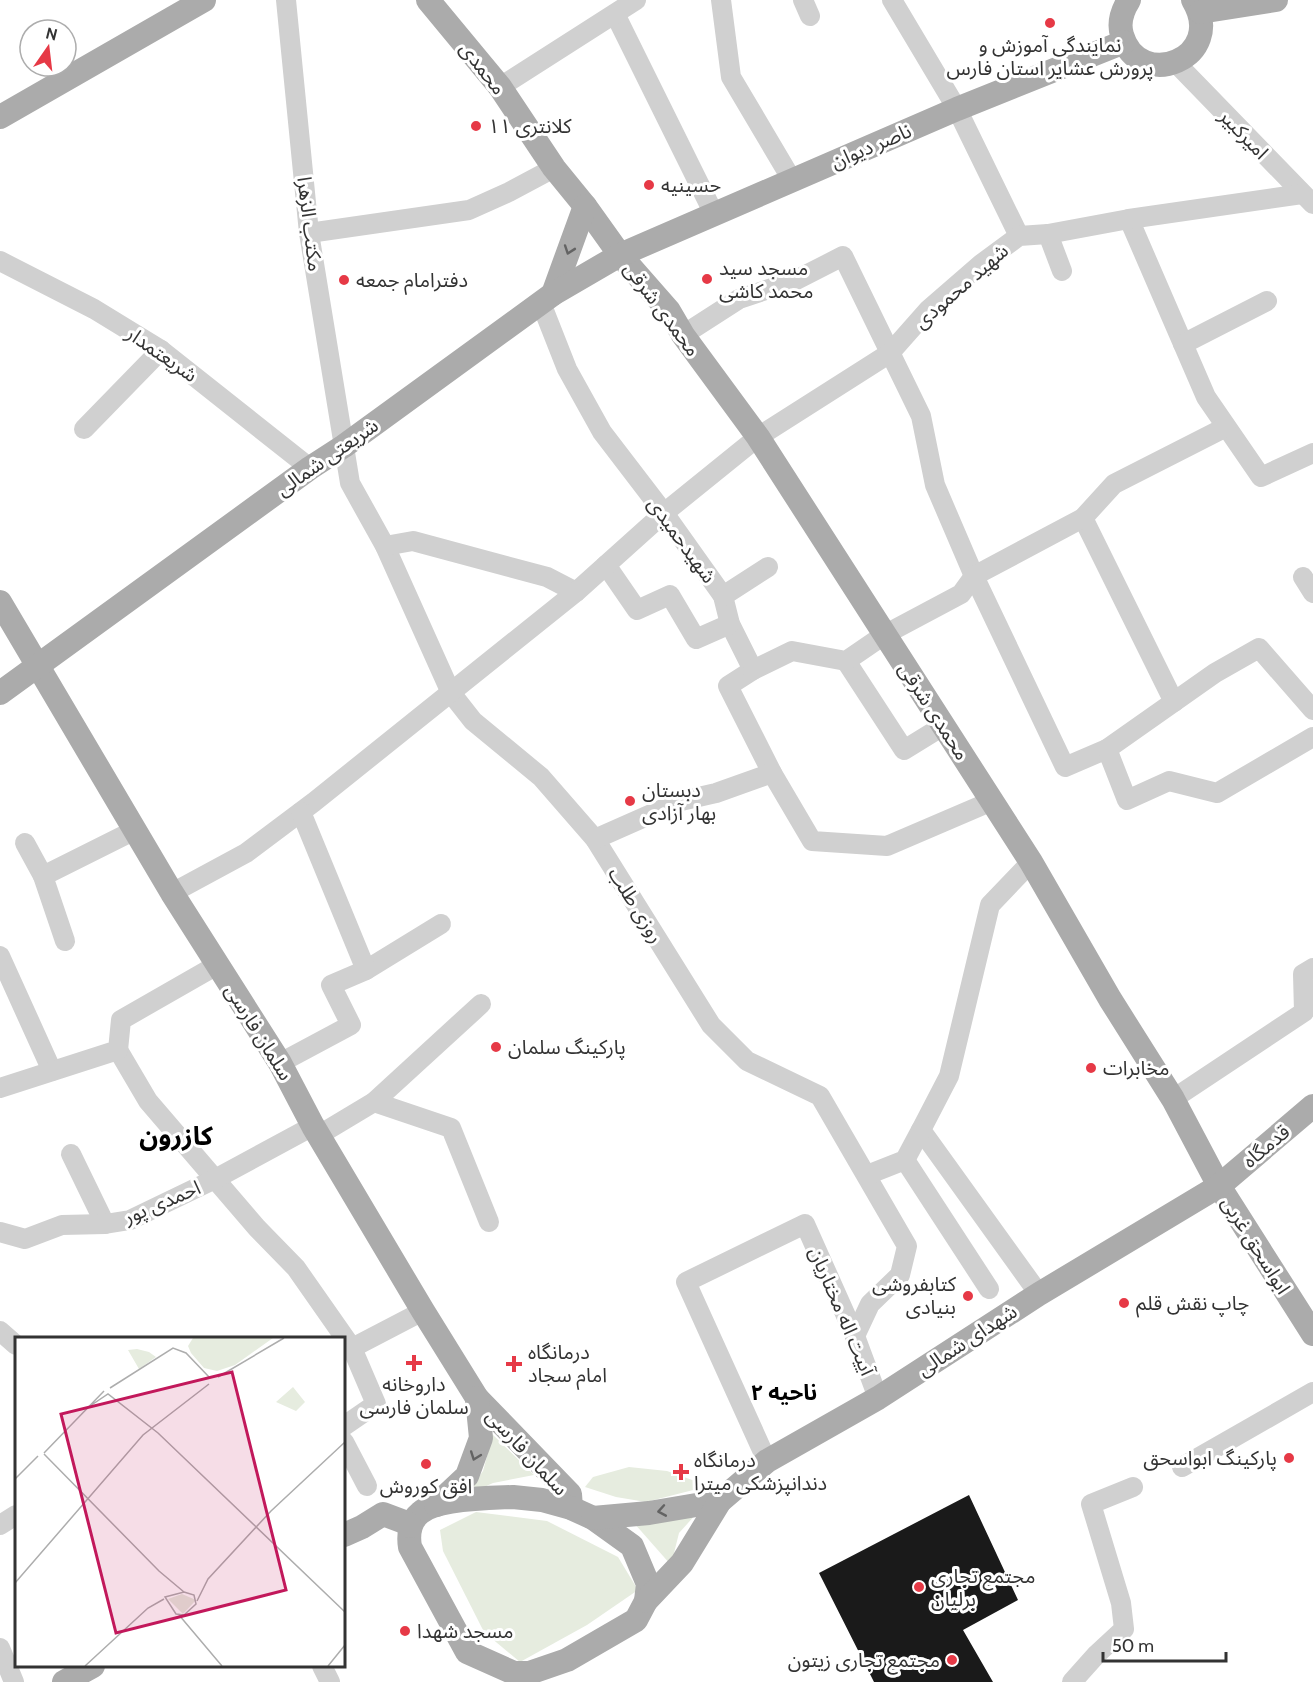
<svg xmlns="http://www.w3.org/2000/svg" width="1313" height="1682" font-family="Cabin,'Noto Sans Arabic',sans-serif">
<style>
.grass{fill:#e6ecdf}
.building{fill:#1a1a1a}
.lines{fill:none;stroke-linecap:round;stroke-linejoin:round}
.minor{stroke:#d0d0d0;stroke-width:20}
.major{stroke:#ababab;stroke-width:24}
.oneway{stroke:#636363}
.poi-dot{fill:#e63946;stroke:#fff;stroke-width:2}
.labels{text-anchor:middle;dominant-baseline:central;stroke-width:6;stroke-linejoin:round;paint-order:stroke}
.poi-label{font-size:20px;fill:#333;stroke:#fff;text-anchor:start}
.street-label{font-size:20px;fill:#333;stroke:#fff}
.quarter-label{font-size:22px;font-weight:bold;fill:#000;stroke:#fff}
.district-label{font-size:26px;font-weight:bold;fill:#000;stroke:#fff}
.inset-road{fill:none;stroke:#adadad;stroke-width:1.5}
.view{fill:#c2185b;fill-opacity:0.15;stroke:#c2185b;stroke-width:3}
.inset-edge{fill:none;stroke:#333;stroke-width:3}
</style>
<rect width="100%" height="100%" fill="#fff"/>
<g class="grass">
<path d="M489,1431L534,1475L493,1483L466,1495L483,1471L489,1449Z"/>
<path d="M629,1467L667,1471L709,1486L646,1502L616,1497L585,1487L593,1477Z"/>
<path d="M476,1512L547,1521L618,1557L638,1590L587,1625L520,1662L484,1632L443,1551L440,1530Z"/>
<path d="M697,1513L679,1533L671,1565L634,1523Z"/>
</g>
<path class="building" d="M969,1495L1018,1600L963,1630L993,1682H874L819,1573Z"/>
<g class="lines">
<g class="minor">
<path d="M286,0L309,233L350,483L385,546L451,693L473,721L541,777L595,839L711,1025L747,1061L820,1096L907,1246L900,1275L870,1304L855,1336"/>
<path d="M721,0L731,77L792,180"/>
<path d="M803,0L810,16"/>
<path d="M892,0L957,109L1019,236"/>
<path d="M615,14L714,214"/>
<path d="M1175,62L1313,204"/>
<path d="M500,87L636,0"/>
<path d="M1129,219L1206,397L1261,477L1313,453"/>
<path d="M309,233L469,210L509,192L554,168"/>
<path d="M1048,234L1062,271"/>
<path d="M0,261L94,309L161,350L310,468"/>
<path d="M541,303L567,369L602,432L664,513L723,596L730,624L753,670L728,686L772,773"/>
<path d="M683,335L739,299L796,280L843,256L921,416L935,485L974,576L1065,767L1107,749L1127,800L1169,781L1217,793L1313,737"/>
<path d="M1183,344L1267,301"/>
<path d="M84,429L161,350"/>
<path d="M1083,518L1174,702"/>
<path d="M385,546L413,541L547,577L576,592"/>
<path d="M606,565L637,610L670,595L696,639L730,624"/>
<path d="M1303,577L1313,593"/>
<path d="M723,596L768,567"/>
<path d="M846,661L904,750L943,726"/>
<path d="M753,670L792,651L846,661L884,635L961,594L974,576L1083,518L1114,484L1226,427"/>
<path d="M1107,749L1215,673L1259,648L1313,710"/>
<path d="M595,839L681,801L716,793L772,773L812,841L887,846L992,801"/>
<path d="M25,843L43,876"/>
<path d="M1031,862L990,905L949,1076L921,1130L1039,1294"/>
<path d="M172,893L246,853L314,802L576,592L664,513L758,437L890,353L928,310L981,264L1019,236L1048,234L1129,219L1302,194"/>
<path d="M65,941L43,876L135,830"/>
<path d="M0,956L52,1071"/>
<path d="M366,970L441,924"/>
<path d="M118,1050L148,1101L257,1228L296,1268L352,1348"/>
<path d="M280,1063L351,1025L331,985L366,970L301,812"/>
<path d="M0,1088L118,1050L121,1020L217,965"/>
<path d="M1173,1099L1304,1012L1303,974L1313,968"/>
<path d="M374,1102L451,1128L489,1222"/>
<path d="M319,1135L374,1102L481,1004"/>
<path d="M71,1154L105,1224"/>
<path d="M905,1160L989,1289"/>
<path d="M867,1175L905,1160L921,1130"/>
<path d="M0,1232L25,1239L62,1225L105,1224L130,1220L215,1179L313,1126"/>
<path d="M0,1331L16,1345"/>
<path d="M344,1426L376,1404L352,1348L423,1311"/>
<path d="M344,1442L367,1486"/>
<path d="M767,1461L686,1282L805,1224L855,1336L878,1398"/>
<path d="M1182,1467L1313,1392"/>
<path d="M0,1525L16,1515"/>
<path d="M0,1648L14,1682"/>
<path d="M322,1666L330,1682"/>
<path d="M1072,1682L1097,1654L1124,1629L1121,1603L1091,1504L1133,1487"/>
</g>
<g class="major">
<path d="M428,0L500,87L554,168L585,206L620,255L669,311L683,335L758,437L1031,862L1110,999L1173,1099L1219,1186L1313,1334"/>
<path d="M1129,0C1122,11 1118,22 1122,35C1139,93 1228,58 1193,0"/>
<path d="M1200,12L1276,0"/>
<path d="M0,117L204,0"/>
<path d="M553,294L585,206"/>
<path d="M0,602L172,893L280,1063L313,1126L423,1311L477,1398L570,1494L571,1508"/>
<path d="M0,693L310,468L344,446L553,294L620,255L957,109L1124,42"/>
<path d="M513,1497L542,1500L571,1508L593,1518L632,1546L648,1584L646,1601L636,1620L567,1660L529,1673H514L467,1652L410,1547C408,1535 410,1521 420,1513C437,1498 491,1498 513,1497Z"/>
<path d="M436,1505L467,1476L481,1438L477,1398"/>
<path d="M593,1518L649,1513L720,1501"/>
<path d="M344,1535L362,1527L383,1514L407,1523L410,1526"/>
<path d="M646,1601L682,1563L720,1501L767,1461L878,1398L1039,1294L1219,1186L1313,1106"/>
<path d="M64,1682L93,1666"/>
</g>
</g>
<defs><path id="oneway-chevron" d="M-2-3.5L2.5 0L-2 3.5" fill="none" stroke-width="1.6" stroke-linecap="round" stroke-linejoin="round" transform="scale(1.5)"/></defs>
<g class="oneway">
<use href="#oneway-chevron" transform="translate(569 250) rotate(109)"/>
<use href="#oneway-chevron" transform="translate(475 1456) rotate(110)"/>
<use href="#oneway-chevron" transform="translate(662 1511) rotate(170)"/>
</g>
<g class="poi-dot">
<circle cx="1050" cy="23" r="6"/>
<circle cx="476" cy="126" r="6"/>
<circle cx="649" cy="185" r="6"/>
<circle cx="707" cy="279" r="6"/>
<circle cx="344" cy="280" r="6"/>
<circle cx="630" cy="801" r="6"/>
<circle cx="496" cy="1047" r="6"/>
<circle cx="1091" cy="1068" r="6"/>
<circle cx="968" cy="1296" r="6"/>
<circle cx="1124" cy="1303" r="6"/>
<path d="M411 1354h6v6h6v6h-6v6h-6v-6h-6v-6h6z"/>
<path d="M511 1355h6v6h6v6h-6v6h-6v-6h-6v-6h6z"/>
<circle cx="1289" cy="1458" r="6"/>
<circle cx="426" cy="1464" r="6"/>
<path d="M678 1463h6v6h6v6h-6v6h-6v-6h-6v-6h6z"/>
<circle cx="919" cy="1587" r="6"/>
<circle cx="405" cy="1631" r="6"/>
<circle cx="952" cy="1660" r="6"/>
</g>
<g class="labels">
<g class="poi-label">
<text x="1050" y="45" text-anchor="middle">نمایندگی آموزش و<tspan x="1050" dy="23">پرورش عشایر استان فارس</tspan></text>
<text x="488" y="126">کلانتری ۱۱</text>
<text x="661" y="185">حسینیه</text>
<text x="719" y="268">مسجد سید<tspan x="719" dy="23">محمد کاشی</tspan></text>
<text x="356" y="280">دفترامام جمعه</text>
<text x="642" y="790">دبستان<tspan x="642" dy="23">بهار آزادی</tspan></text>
<text x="508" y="1047">پارکینگ سلمان</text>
<text x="1103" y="1068">مخابرات</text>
<text x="956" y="1284" text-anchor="end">کتابفروشی<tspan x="956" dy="23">بنیادی</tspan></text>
<text x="1136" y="1303">چاپ نقش قلم</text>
<text x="528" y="1352">درمانگاه<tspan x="528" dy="23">امام سجاد</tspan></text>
<text x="414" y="1384" text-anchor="middle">داروخانه<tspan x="414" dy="23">سلمان فارسی</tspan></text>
<text x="1277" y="1458" text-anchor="end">پارکینگ ابواسحق</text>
<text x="694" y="1460">درمانگاه<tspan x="694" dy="23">دندانپزشکی میترا</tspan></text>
<text x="426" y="1486" text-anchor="middle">افق کوروش</text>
<text x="931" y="1576">مجتمع تجاری<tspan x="931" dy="23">برلیان</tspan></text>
<text x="417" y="1631">مسجد شهدا</text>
<text x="940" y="1660" text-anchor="end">مجتمع تجاری زیتون</text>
</g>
<g class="street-label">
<text transform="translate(483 68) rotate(52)">محمدی</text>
<text transform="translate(1244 134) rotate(46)">امیرکبیر</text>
<text transform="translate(871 146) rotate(-23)">ناصر دیوان</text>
<text transform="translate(310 224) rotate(83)">مکتب الزهرا</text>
<text transform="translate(961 286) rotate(-41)">شهید محمودی</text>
<text transform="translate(662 309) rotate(53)">محمدی شرقی</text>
<text transform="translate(162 354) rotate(35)">شریعتمدار</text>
<text transform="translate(327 457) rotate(-35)">شریعتی شمالی</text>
<text transform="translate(682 540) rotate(54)">شهیدحمیدی</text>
<text transform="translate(934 711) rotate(57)">محمدی شرقی</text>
<text transform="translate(636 905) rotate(58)">روزی طلب</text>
<text transform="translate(259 1032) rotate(58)">سلمان فارسی</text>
<text transform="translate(1266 1146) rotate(-40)">قدمگاه</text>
<text transform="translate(162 1202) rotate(-23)">احمدی پور</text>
<text transform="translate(1256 1245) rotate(58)">ابواسحق غربی</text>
<text transform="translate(842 1311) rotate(67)">آییت اله مختاریان</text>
<text transform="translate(967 1340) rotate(-33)">شهدای شمالی</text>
<text transform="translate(527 1452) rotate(47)">سلمان فارسی</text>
</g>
<g class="quarter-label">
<text x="784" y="1392">ناحیه ۲</text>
</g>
<g class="district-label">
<text x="176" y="1136">کازرون</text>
</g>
</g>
<g transform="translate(15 1337)">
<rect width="330" height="330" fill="#fff"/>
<path d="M167,257L181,263L168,277L153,262Z" fill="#e6ecdf"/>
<path d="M178,1H258L220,28L202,34L189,31L176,16L173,9ZM122,12L134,15L141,20L124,32L113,13ZM278,50L290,65L281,74L261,65Z" fill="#e6ecdf"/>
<path class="inset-road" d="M203,40L269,1M95,51L158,11L171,16L194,40M75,69L93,57L143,96L330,275M29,116L89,54M29,117L144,234L169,255M0,142L23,119M0,246L128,98L194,47M169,255L179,258L181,267L169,278L161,277L150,260ZM182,264L193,242L256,174L330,105M164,278L207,329M70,329L133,271L149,262M313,329L330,308"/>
<path class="view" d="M217,35L271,253L101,296L46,77Z"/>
<rect width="330" height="330" class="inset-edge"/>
</g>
<g transform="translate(48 48) rotate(14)"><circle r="28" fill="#ffffff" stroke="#adadad" stroke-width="1.5"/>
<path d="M0-4.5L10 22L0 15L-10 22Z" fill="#e63946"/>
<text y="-9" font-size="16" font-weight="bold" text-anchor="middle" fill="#333333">N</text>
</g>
<path d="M1103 1652v9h123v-9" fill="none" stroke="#333333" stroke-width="3"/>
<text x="1112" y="1652" font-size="18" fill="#333333" stroke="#ffffff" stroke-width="4.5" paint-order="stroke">50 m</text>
</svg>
